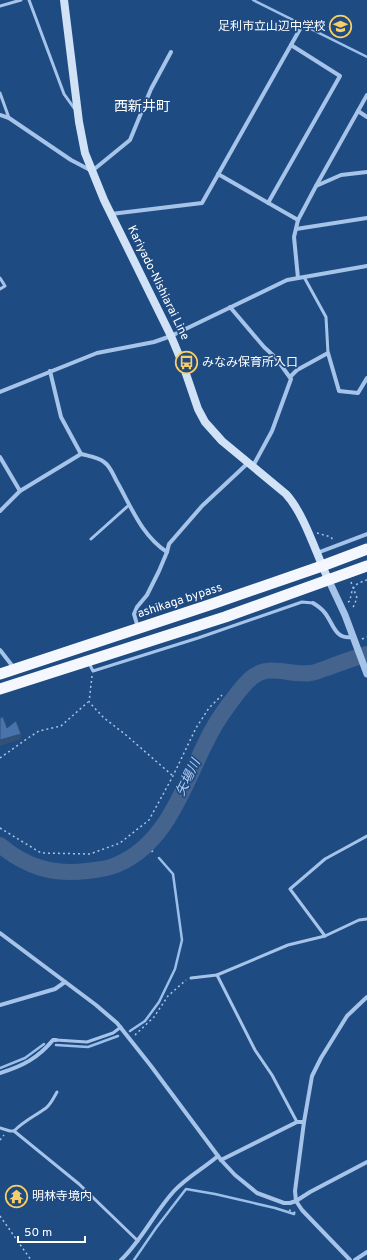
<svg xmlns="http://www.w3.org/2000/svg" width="367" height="1260" font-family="Overpass,'Noto Sans JP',sans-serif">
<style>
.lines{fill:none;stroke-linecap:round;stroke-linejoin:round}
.stream{stroke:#9abfea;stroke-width:2.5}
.river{stroke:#44648d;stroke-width:16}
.path{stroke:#a6c4e9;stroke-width:1.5;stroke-dasharray:2 3;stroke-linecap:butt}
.service{stroke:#a6c4e9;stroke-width:3}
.minor{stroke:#a6c4e9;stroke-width:4}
.tertiary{stroke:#a6c4e9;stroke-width:7}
.secondary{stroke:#d1e2f7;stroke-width:8}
.trunk{stroke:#f4f8fe;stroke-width:11}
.shaded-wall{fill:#325178}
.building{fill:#4874ab;stroke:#325178}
.labels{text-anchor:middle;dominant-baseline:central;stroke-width:3.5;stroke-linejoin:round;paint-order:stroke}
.poi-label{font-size:12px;fill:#fff;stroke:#1f4b83;text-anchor:start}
.street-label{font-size:12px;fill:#fff;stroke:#1f4b83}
.water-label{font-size:13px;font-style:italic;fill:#b2cef1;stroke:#1f4b83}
.quarter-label{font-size:14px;fill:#fff;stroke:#1f4b83}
</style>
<rect width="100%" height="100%" fill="#1f4b83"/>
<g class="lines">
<g class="stream">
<path d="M253,0L367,57"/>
<path d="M147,845L152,851"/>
<path d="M130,1031L145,1021L159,1002L175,969L182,940L173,874L159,858"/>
<path d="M56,1045L88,1047L118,1036"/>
<path d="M0,1068L25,1058L44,1044"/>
<path d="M134,1260L156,1228L186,1189L215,1194L275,1208L294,1214"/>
</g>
<path class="river" d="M0,845C26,867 53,875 87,871C96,870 107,869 116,865C166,845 183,788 205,744C212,729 220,716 230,703C237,694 245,682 254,676C270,664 292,676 310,673C316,673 322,669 327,668C340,663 354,658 367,654"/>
<g class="path">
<path d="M317,533L331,537L333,540"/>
<path d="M351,582L357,598L352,610"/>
<path d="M348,602L350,601C352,587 354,584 367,580"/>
<path d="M362,639L367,637"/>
<path d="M92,676L89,702L104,718L126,735L173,776"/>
<path d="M0,758L28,738L39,731L61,726L88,702"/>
<path d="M0,828L41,853L90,854L120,843L149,820L173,776L196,728L209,708L222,695"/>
<path d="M135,1035L154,1017L168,996L186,980"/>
<path d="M0,1140L4,1135"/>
<path d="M289,1210L296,1213"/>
<path d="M0,1216L31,1260"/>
</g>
<g class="service">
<path d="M29,0L64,94L74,108"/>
<path d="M0,6L21,0"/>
<path d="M0,93L9,118"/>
<path d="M304,277L326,317L328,353"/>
<path d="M0,278L5,286L0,289"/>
<path d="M91,539L129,505"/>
<path d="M89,663L93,671L198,638L302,602L313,603"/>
<path d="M325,936L290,889L325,859L367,836"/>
<path d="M217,975L288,945L325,936L359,920L367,919"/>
<path d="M191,978L217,975L255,1050L272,1075L297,1122"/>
<path d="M56,1040L87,1042L113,1033L121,1027"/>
<path d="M0,1128L10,1131H14L79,1184L138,1241"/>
<path d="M14,1131C24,1121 35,1116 46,1108C51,1104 54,1097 57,1092"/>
</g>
<g class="minor">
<path d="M358,111L367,117"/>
<path d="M0,115L9,118L71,160L92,171L130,140L151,89L171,52"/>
<path d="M218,174L298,220"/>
<path d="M316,186L341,175L367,172"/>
<path d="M268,203L340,76L291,45"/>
<path d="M111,214L202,203L300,29"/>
<path d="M296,229L367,218"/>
<path d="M298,278L294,237L298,220L316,186L367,95"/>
<path d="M230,307L264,347L276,358L291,379L272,431L253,466"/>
<path d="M50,371L61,417L81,454C88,456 98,457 104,462C110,466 113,474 116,480C131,506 141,535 167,552"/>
<path d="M290,377L297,370L328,353L339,391L358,393L367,378"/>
<path d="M0,392L97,353L154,342L171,336L287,280L367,266"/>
<path d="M0,457L20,491"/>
<path d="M0,511L20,491L81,454"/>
<path d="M317,553L367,534"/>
<path d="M313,603C318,606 322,609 325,613C334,625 335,640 353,637"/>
<path d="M138,628L134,614L137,607L147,595L159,571L167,552L169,544L202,506L248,463"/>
<path d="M0,650L14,668"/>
<path d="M0,933L96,1005L117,1023L151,1066L221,1160L235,1175L257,1193L284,1203H290L296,1201L310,1192L367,1162"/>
<path d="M0,1005L55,989L65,982"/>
<path d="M0,1073C23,1066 38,1058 53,1040H56"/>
<path d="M221,1160L297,1122H304"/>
<path d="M121,1260C142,1240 154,1213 174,1191C187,1177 204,1168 218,1156"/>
<path d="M350,1260L302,1210L296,1201L295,1191L304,1122L312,1076L321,1058L347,1016L367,997"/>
<path d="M355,1260L367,1252"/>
</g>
<path class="tertiary" d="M329,581L345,615L367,674"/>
<path class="secondary" d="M64,0L79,122L85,153L104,200L171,336L183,365L198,409L205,422L222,441L286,494C305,515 316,554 329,581"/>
<g class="trunk">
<path d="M0,674L212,604L322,566L367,549"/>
<path d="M0,689L225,617L367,566"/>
</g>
</g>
<path class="shaded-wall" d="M21,734V739L0,746V740Z"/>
<path class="building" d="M3,717L7,728L16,721L21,734L0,740V718Z"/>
<defs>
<symbol id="school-ring" viewBox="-11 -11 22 22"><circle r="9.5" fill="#1f4b83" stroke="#f7ce67" stroke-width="1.5"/><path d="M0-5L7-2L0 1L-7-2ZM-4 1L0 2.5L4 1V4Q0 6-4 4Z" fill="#f7ce67"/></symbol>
<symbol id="bus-ring" viewBox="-11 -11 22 22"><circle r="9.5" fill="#1f4b83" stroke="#f7ce67" stroke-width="1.5"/><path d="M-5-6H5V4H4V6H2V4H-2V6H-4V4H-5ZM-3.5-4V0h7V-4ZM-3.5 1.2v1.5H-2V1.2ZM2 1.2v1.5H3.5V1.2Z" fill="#f7ce67"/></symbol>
<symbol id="temple-ring" viewBox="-11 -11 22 22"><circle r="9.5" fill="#1f4b83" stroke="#f7ce67" stroke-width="1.5"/><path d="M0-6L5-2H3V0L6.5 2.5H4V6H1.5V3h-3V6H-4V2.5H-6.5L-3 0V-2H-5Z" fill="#f7ce67"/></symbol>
</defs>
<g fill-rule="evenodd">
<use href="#school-ring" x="328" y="14" width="25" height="25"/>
<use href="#bus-ring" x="174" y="350" width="25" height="25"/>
<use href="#temple-ring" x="4" y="1184" width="25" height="25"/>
</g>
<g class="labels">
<g class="poi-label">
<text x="326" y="27" text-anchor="end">足利市立山辺中学校</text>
<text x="202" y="363">みなみ保育所入口</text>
<text x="32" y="1197">明林寺境内</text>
</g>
<g class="street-label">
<text transform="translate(158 283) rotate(64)">Kariyado-Nishiarai Line</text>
<text transform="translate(180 601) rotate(-18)">ashikaga bypass</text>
</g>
<g class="water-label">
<text transform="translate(189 778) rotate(-64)">矢場川</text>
</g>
<g class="quarter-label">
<text x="142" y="107">西新井町</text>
</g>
</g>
<path d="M18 1236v6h67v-6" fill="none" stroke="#ffffff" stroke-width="2"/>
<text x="24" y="1236" font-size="12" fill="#ffffff" stroke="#1f4b83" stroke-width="3" paint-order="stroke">50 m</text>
</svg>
